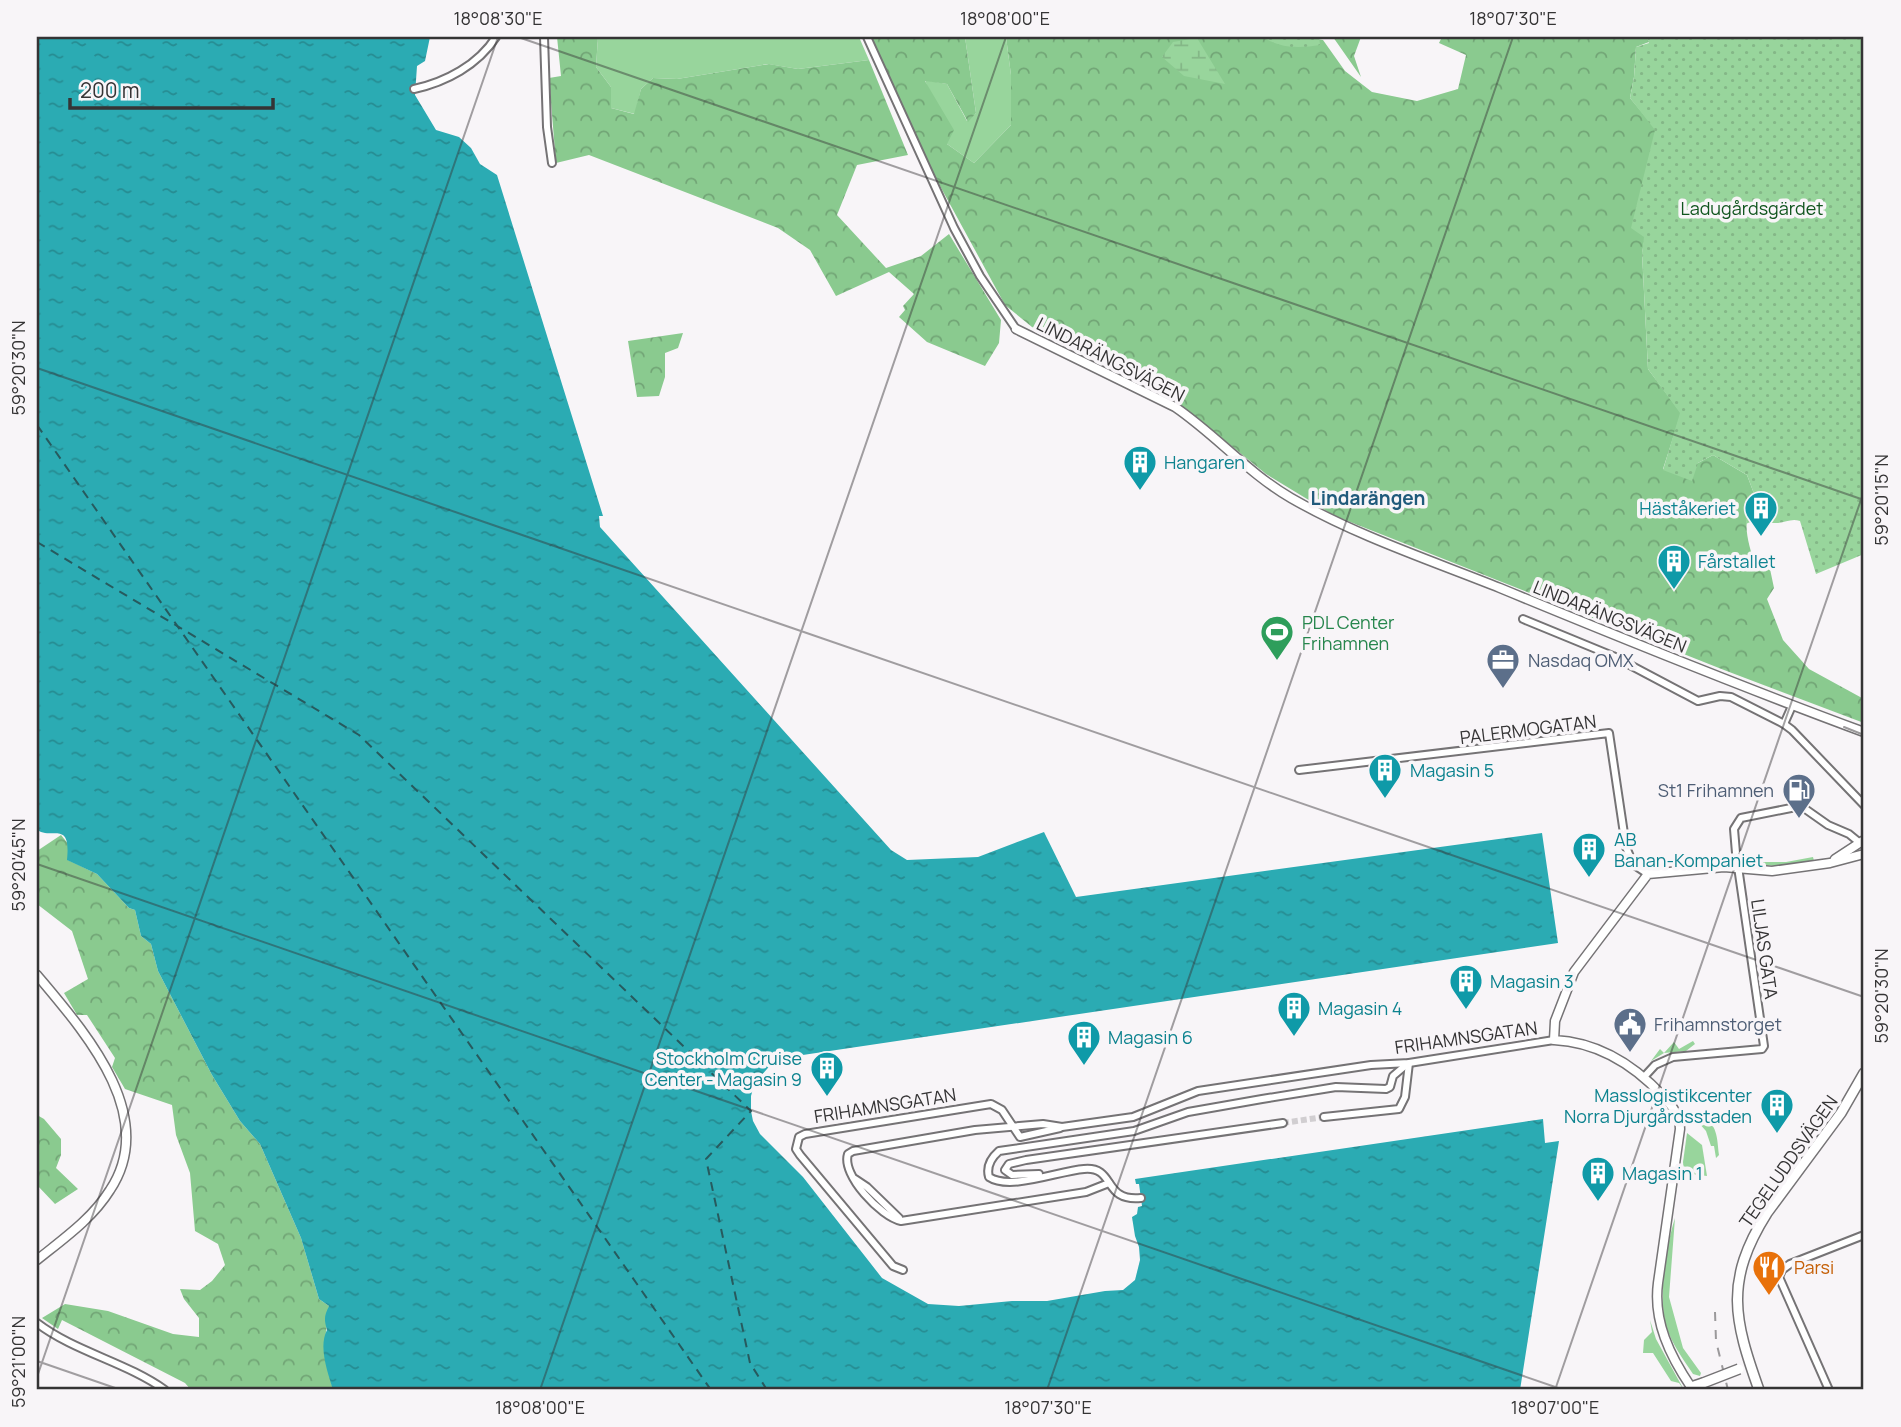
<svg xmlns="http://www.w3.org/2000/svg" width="1901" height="1427" font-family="Manrope,sans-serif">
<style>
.green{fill:#98d59c}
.forest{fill:url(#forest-crowns)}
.wetland{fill:url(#wetland-marsh)}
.park{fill:url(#park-dots)}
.water{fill:url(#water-ripples)}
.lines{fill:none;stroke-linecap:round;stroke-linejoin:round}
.ferry{stroke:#275a5e;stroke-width:2;stroke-dasharray:9 7;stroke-linecap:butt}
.minor-tunnel{stroke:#d1ced1;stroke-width:6;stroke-dasharray:6 3;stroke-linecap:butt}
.minor-casing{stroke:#757375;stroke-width:10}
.tertiary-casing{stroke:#757375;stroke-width:11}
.secondary-casing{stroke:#757375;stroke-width:12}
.minor{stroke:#fff;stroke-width:6}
.tertiary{stroke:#fff;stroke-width:8}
.secondary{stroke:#fff;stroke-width:9}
.tram{stroke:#9b999b;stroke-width:2}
.rail{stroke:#9b999b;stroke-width:2;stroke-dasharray:9 9;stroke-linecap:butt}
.secondary-bridge-casing{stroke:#757375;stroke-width:12;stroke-linecap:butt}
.secondary-bridge{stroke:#fff;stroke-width:9}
.ticks{fill:none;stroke:#353435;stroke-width:2;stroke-opacity:0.45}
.labels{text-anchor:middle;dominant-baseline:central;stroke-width:7;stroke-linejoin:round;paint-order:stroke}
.park-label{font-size:18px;fill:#10551e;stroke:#f8f5f8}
.street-label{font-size:18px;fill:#353435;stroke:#f8f5f8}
.culture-label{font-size:18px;fill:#0d838f;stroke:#f8f5f8;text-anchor:start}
.leisure-label{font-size:18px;fill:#27864d;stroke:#f8f5f8;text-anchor:start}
.service-label{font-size:18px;fill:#4e5e75;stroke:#f8f5f8;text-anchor:start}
.food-label{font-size:18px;fill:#c56008;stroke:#f8f5f8;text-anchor:start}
.neighbourhood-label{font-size:19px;font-weight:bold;fill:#205a7b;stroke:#f8f5f8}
.neatline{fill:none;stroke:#353435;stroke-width:2.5}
.ticks-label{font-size:18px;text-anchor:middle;fill:#353435}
</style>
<defs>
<pattern id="forest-crowns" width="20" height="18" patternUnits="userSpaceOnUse" patternTransform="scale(1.75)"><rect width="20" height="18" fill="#8aca8f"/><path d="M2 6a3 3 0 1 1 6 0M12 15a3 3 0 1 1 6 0" fill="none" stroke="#72a576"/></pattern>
<pattern id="wetland-marsh" width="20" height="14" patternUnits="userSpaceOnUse" patternTransform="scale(1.75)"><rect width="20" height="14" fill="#98d59c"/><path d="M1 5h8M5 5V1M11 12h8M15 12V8" fill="none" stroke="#84b787"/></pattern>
<pattern id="park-dots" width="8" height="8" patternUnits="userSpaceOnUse" patternTransform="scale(1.75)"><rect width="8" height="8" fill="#98d59c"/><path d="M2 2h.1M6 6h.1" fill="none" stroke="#84b787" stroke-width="1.8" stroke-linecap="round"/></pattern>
<pattern id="water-ripples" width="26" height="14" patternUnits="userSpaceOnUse" patternTransform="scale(1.75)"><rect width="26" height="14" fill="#2babb3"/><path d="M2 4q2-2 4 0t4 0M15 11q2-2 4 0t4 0" fill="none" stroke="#268c92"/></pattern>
</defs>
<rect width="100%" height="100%" fill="#f8f5f8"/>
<g class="green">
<path d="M598,37H859L869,60L798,69L768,64L677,79L653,78L641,89L635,114L611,108V87L596,67Z"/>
<path d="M965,37H1006L1011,75V125L974,163L947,144L925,80L947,84L967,121L976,113Z"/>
<path d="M1813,857L1814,861L1775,866L1758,864L1759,862H1786Z"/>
<path d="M1693,1041L1695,1044L1686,1051L1664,1053L1651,1061L1660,1049L1664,1053L1674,1042L1679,1049Z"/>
<path d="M1700,1117C1718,1122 1717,1139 1719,1155L1716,1158L1714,1146H1711L1706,1131L1698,1122Z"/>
<path d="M1687,1133L1702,1145L1707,1176L1684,1173L1683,1162Z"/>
<path d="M1675,1218L1669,1297L1683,1348L1701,1373L1700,1376L1693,1374C1683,1359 1672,1344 1666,1326C1658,1298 1666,1246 1675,1218Z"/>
<path d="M1650,1320L1656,1339L1684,1390L1679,1383L1671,1381L1653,1353H1643L1644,1340L1652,1332Z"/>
</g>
<g class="forest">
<path d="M557,37H598L596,67L611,87V108L634,114L641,89L653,78L677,79L769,64L798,69L869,60L908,155L857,165L837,215L886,268L921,256L949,234L1001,320L999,343L985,366L927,342L899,317L905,310L903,306L914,294L889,272L836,296L810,250L778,228L589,155L556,163L549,78L561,76Z"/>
<path d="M871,37H965L976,113L968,122L947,84L925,81L954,130L947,144L974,163L1011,125V75L1006,37H1305L1323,40L1345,71L1372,92L1417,101L1458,89L1466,55L1439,43L1442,37H1647L1649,42L1636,47L1634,77L1630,98L1656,129L1645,175V237L1642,253L1648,369L1681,413L1663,469L1698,463L1713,455L1747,475L1756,499C1739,522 1749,541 1755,567L1770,569L1774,588L1767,599L1783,640L1809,669L1862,698L1864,695V723L1724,670L1335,516L1266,474L1176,401L1110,365L1032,327L1005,305L928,164Z"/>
<path d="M1333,37H1361L1354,56L1361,77Z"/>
<path d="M683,333L678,348L665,353V377L659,396L637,397L628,341Z"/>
<path d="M61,835L69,845L68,860L97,874L129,908L135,910L141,936L151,944L158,971L212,1075L240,1121L260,1144L301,1238L319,1299L329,1306L324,1349L333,1390H191L185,1383L62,1320L58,1329L42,1318L65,1304L108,1311L173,1334L199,1337V1318L184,1299L180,1289L200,1290L212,1281L225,1265L218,1244L195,1231L190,1173L176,1135L172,1105L125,1089L112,1067L115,1058L87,1015H77L64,993L88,979L72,931L37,904V851Z"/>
<path d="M37,1115L44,1119L61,1139V1155L56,1168L78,1189L55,1204L37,1185Z"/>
</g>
<path class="wetland" d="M1197,38L1225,84L1184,76L1162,57L1173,42Z"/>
<g class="park">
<path d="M1263,37H1319L1320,45C1300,48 1281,49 1263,37Z"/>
<path d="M1647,37H1864V554L1816,574L1800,521C1791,518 1785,523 1776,523C1765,524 1756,518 1746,524L1747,511L1756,499L1747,475L1713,455L1698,463L1692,481L1663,470L1680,413L1648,369L1642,253L1644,237L1631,228L1655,130L1630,98L1634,77L1636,47L1649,43Z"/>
</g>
<path class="water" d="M37,37H430L425,61L417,66L415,95L436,130L459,137L471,148L480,164L497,175L603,516H599L600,527L891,850L907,860L978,857L1044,832L1076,897L1542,833L1558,943L796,1056V1059L773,1062L761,1076L756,1078L751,1096V1111L753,1121L760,1134L803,1177L882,1278L928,1304L959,1306L1012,1301H1047L1105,1291L1123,1290L1135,1280L1140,1260L1139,1247L1135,1236L1132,1217L1137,1214L1138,1207L1142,1206L1139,1184H1136L1135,1179L1543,1119L1545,1143L1559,1141L1520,1390H333C328,1373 318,1347 327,1330C324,1320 324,1316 329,1306L319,1299L301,1238L260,1144L240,1121L212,1075L158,971L151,944L141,936L135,910L129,908L97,874L67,860C71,820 53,840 37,830Z"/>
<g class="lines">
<g class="ferry">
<path d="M37,425L711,1390"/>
<path d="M37,542L359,735L751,1111L706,1159L750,1363L767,1390"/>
</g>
<path class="minor-tunnel" d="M1283,1123L1324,1117"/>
<defs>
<g id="minor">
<path d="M544,37L547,127L552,163"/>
<path d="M867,37L954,228L980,276L1016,329"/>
<path d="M414,89C446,82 478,65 496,37"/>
<path d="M1523,619L1613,656L1698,701L1720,696L1731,697L1784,724L1792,706"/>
<path d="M1784,724L1792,730L1864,805"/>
<path d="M1299,770L1609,733L1626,847L1633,864L1648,874"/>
<path d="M1644,1077L1655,1065L1673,1057L1762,1049L1764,1046L1736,853L1734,829L1741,818L1801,806L1828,825L1849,834L1860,843"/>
<path d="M1324,1117L1399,1109L1405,1097L1409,1063"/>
<path d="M1039,1174L1012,1175L1005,1170L1009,1164L1026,1160L1283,1123"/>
<path d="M855,1179L867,1187L899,1218"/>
<path d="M1109,1183L1086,1192L901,1221C881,1217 841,1175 848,1154L853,1151L975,1130L1043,1124L1062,1127L1133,1117L1198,1091L1371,1065L1409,1063L1554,1040"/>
<path d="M1141,1198C1102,1202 1116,1166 1084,1169C1058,1171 1010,1191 989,1177C986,1166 991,1158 999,1151L1134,1131L1188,1112L1262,1099L1336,1087L1386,1089L1390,1087L1393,1076L1406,1065"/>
<path d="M903,1270L893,1266L800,1155L796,1149L799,1137L805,1134L991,1104L1002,1110L1020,1137L1060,1128"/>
<path d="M37,1323C75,1352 126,1362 165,1390"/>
<path d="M1829,1390L1779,1277L1782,1270L1790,1264L1864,1235"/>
</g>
<g id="tertiary">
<path d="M1016,329L1175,407C1216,435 1248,473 1291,498C1357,536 1430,560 1500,588C1621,638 1742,687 1864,732"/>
<path d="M1835,859L1864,840"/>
<path d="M37,975C83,1030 160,1115 110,1190C92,1219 63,1239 37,1260"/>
<path d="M1691,1387C1670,1356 1653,1321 1658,1283L1680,1129C1680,1115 1672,1106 1663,1096C1634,1065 1597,1042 1554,1040L1555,1021L1574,972L1648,874L1724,867L1772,871L1830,863L1864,854"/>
</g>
<g id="secondary">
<path d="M1693,1390L1691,1387L1703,1383"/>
<path d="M1759,1390C1734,1320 1724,1281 1767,1213L1841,1113L1864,1073"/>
</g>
</defs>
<use href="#minor" class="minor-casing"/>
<use href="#tertiary" class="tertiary-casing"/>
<use href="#secondary" class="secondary-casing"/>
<use href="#minor" class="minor"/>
<use href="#tertiary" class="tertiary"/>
<use href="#secondary" class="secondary"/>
<path class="tram" d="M1844,727L1864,735"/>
<path class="rail" d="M1715,1312L1716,1341L1728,1390"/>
<defs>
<path id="secondary-bridge" d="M1703,1383L1739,1369"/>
</defs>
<use href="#secondary-bridge" class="secondary-bridge-casing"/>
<use href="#secondary-bridge" class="secondary-bridge"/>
</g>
<path class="ticks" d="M518,37L1864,500M37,368L1864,997M37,864L1564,1390M37,1361L121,1390M37,1377L498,37M540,1390L1006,37M1047,1390L1513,37M1555,1390L1864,491"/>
<defs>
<symbol id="building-pin" viewBox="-11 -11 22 30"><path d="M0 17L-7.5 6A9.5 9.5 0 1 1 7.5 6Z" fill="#0f9aa8" stroke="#f8f5f8"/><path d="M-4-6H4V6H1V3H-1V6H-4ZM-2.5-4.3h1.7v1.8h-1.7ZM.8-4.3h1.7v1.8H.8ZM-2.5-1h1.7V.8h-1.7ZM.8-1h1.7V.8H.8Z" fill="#fff"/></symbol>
<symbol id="stadium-pin" viewBox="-11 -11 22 30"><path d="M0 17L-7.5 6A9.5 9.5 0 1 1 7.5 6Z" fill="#2e9e5b" stroke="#f8f5f8"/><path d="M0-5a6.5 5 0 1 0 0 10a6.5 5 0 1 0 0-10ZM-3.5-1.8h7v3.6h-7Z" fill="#fff"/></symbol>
<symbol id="office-pin" viewBox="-11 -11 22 30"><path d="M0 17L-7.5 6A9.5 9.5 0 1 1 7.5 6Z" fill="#5c6f8a" stroke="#f8f5f8"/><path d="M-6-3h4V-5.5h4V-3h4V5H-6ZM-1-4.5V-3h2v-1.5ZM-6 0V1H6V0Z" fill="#fff"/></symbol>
<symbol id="fuel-pin" viewBox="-11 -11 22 30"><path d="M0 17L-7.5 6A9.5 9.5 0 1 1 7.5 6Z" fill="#5c6f8a" stroke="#f8f5f8"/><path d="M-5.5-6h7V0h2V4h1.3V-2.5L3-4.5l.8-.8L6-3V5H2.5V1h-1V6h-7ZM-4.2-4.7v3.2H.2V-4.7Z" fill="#fff"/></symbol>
<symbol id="civic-pin" viewBox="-11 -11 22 30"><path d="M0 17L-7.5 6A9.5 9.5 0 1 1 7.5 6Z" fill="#5c6f8a" stroke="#f8f5f8"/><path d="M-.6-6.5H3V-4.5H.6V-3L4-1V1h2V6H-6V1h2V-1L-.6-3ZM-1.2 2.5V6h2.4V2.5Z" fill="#fff"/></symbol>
<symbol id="restaurant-pin" viewBox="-11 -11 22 30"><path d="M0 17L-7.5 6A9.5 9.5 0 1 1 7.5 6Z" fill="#e8710a" stroke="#f8f5f8"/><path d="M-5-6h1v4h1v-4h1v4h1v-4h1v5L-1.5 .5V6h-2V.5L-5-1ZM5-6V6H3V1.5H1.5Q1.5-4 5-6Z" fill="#fff"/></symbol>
</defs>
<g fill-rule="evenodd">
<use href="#building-pin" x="1121" y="443" width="38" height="52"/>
<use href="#building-pin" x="1742" y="489" width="38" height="52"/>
<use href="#building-pin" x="1655" y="542" width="38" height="52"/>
<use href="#stadium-pin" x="1258" y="613" width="38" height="52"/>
<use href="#office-pin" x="1484" y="641" width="38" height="52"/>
<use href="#building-pin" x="1366" y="751" width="38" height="52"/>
<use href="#fuel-pin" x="1780" y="771" width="38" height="52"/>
<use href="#building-pin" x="1570" y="830" width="38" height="52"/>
<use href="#building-pin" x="1447" y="962" width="38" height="52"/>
<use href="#building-pin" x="1275" y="989" width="38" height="52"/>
<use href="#civic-pin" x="1611" y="1005" width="38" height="52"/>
<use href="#building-pin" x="1065" y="1018" width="38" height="52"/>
<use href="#building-pin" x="808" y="1049" width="38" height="52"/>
<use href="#building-pin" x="1758" y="1086" width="38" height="52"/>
<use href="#building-pin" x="1579" y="1154" width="38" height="52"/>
<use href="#restaurant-pin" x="1750" y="1248" width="38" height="52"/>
</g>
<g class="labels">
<g class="park-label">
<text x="1752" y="208">Ladugårdsgärdet</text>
</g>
<g class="street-label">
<text transform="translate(1111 359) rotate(27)">LINDARÄNGSVÄGEN</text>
<text transform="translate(1610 616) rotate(22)">LINDARÄNGSVÄGEN</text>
<text transform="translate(1528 729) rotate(-7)">PALERMOGATAN</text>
<text transform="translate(1765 949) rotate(82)">LILJAS GATA</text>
<text transform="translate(1466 1037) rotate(-8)">FRIHAMNSGATAN</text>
<text transform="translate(885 1105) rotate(-9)">FRIHAMNSGATAN</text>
<text transform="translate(1788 1161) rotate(-55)">TEGELUDDSVÄGEN</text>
</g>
<g class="culture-label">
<text x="1164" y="462">Hangaren</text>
<text x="1736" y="508" text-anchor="end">Häståkeriet</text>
<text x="1698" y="561">Fårstallet</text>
<text x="1410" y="770">Magasin 5</text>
<text x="1614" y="839">AB<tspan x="1614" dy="21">Banan-Kompaniet</tspan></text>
<text x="1490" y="981">Magasin 3</text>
<text x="1318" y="1008">Magasin 4</text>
<text x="1108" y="1037">Magasin 6</text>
<text x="802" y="1058" text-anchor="end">Stockholm Cruise<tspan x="802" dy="21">Center - Magasin 9</tspan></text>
<text x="1752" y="1095" text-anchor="end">Masslogistikcenter<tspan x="1752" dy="21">Norra Djurgårdsstaden</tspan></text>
<text x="1622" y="1173">Magasin 1</text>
</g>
<g class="leisure-label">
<text x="1302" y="622">PDL Center<tspan x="1302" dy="21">Frihamnen</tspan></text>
</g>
<g class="service-label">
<text x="1528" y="660">Nasdaq OMX</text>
<text x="1774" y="790" text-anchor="end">St1 Frihamnen</text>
<text x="1654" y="1024">Frihamnstorget</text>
</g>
<g class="food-label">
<text x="1794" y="1267">Parsi</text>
</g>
<g class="neighbourhood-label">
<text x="1368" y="498">Lindarängen</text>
</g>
</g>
<rect width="1901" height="1427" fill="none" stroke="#f8f5f8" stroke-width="77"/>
<path d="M70 98v10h203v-10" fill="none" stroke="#353435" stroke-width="3.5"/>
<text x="80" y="98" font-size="21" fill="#353435" stroke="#f8f5f8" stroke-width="5" paint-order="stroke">200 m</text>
<rect x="38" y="38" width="1824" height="1350" class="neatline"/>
<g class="ticks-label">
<text x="498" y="25">18°08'30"E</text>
<text x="1005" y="25">18°08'00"E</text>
<text x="1513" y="25">18°07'30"E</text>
<text transform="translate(19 368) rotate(-90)" y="6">59°20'30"N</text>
<text transform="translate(1882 500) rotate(-90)" y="6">59°20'15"N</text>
<text transform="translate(19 865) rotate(-90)" y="6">59°20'45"N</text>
<text transform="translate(1882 996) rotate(-90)" y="6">59°20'30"N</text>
<text transform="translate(19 1362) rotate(-90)" y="6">59°21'00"N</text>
<text x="540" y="1414">18°08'00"E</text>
<text x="1048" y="1414">18°07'30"E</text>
<text x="1555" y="1414">18°07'00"E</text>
</g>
</svg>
